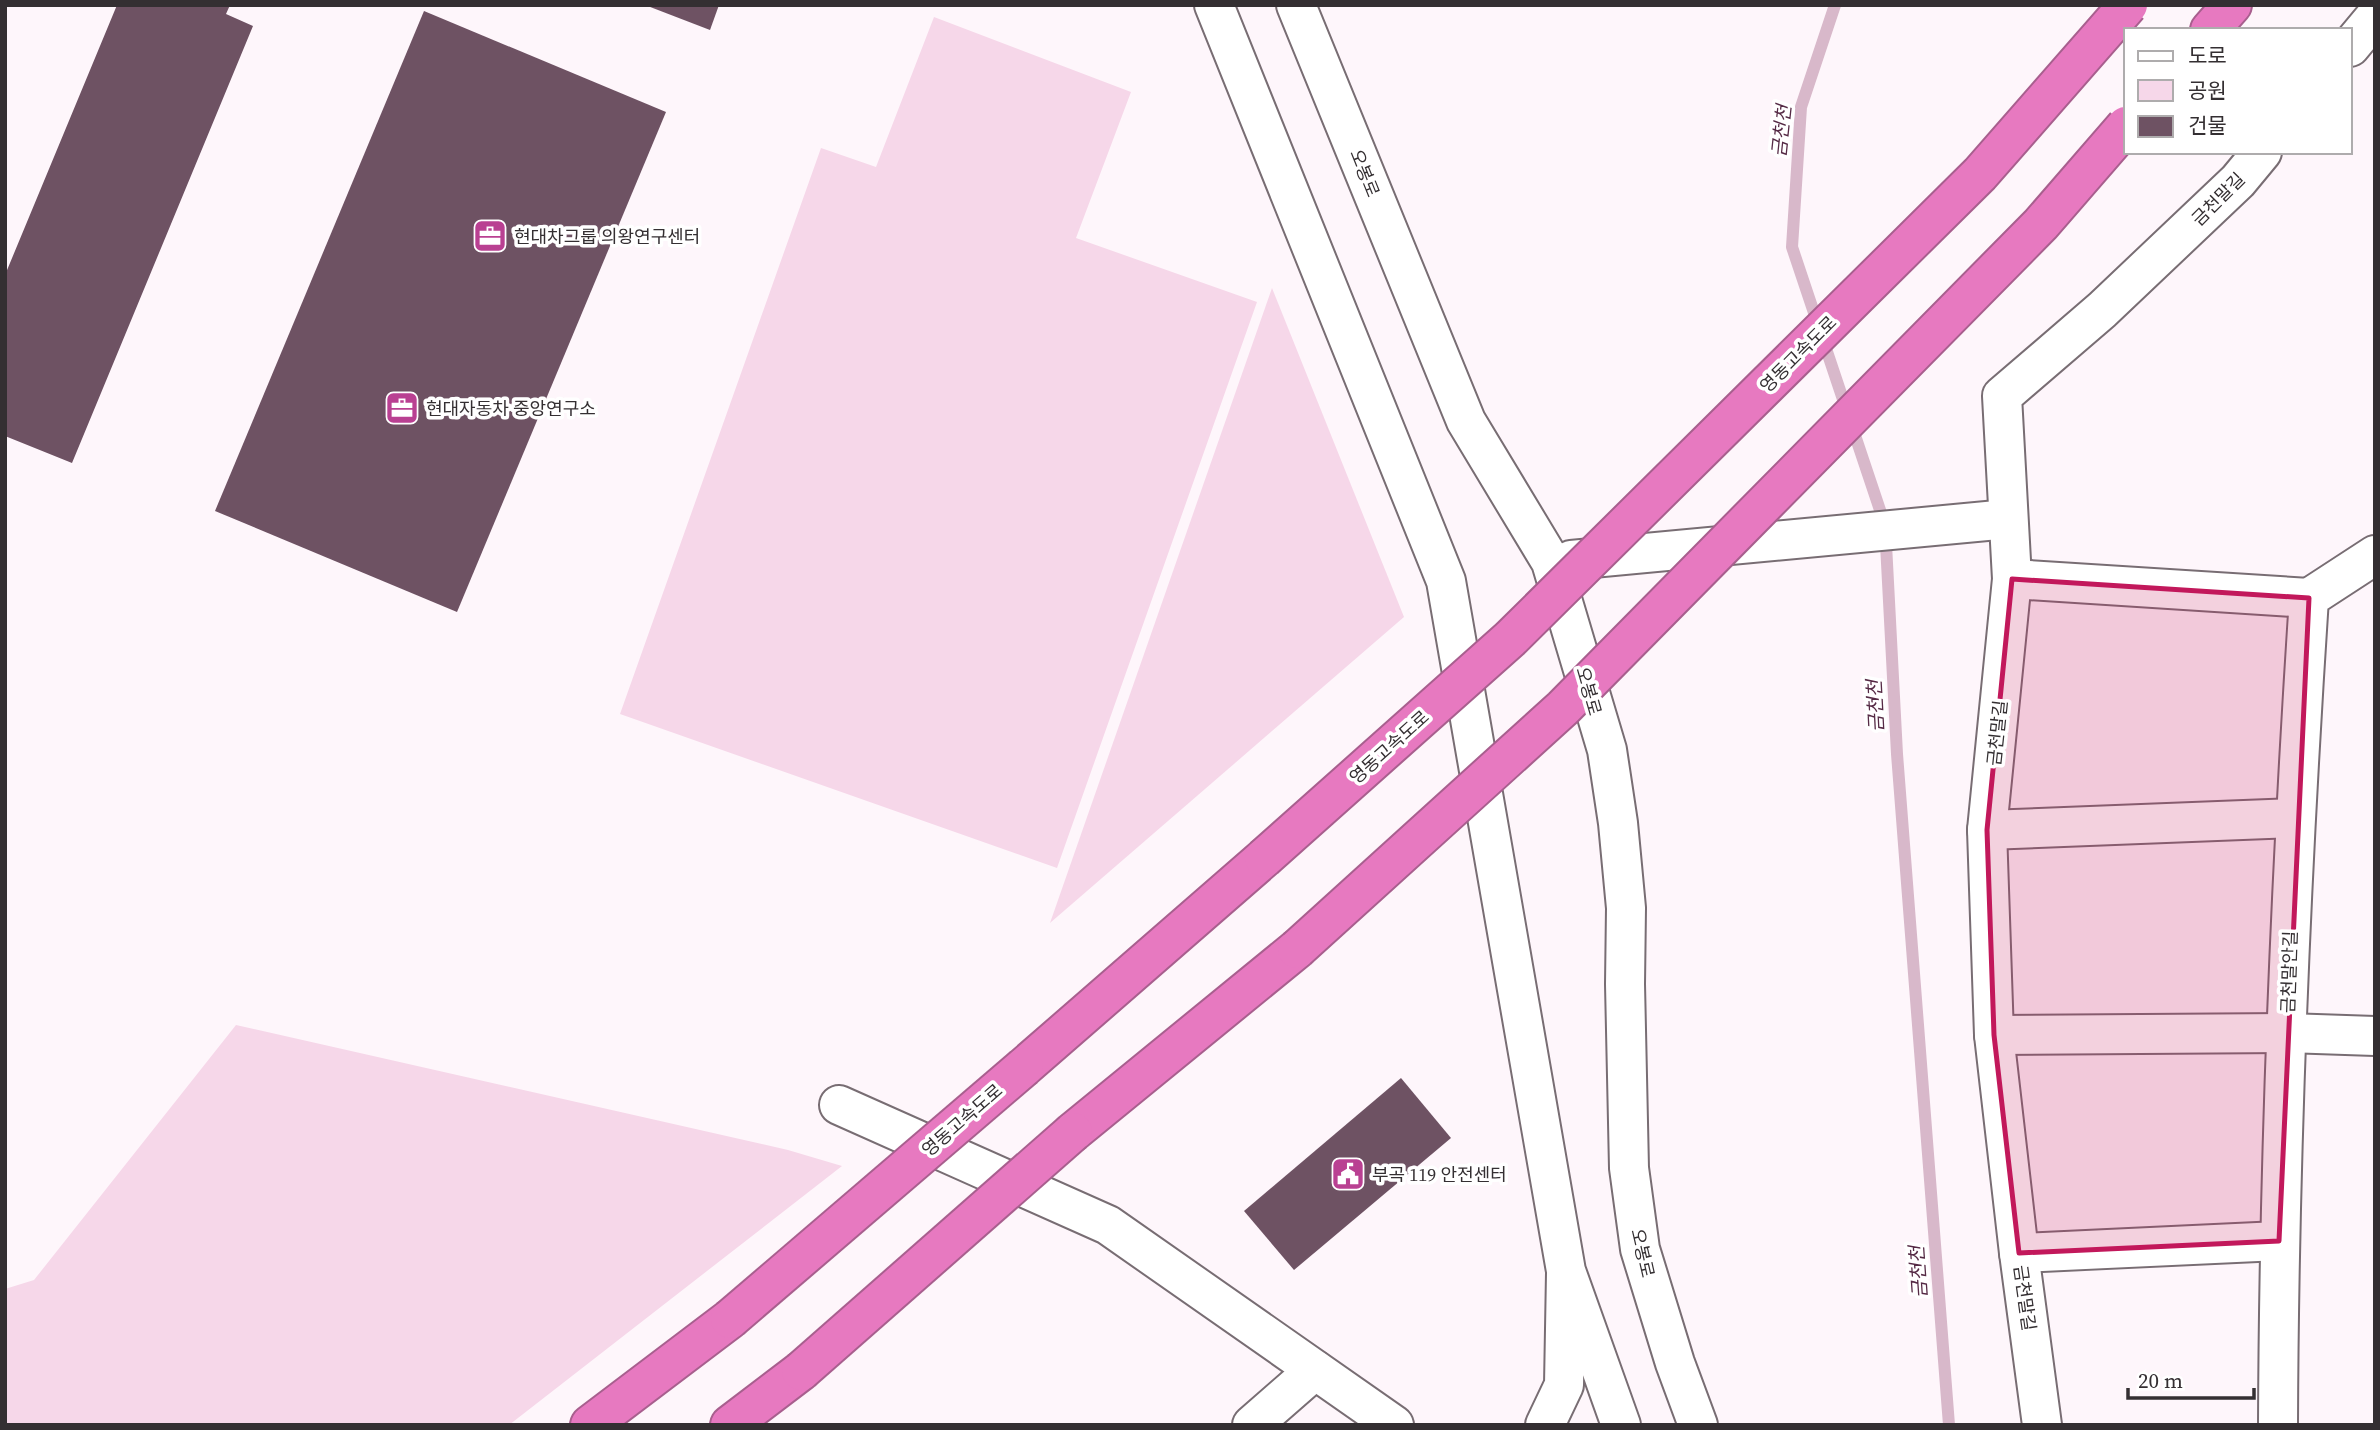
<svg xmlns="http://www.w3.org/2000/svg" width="2380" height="1430" font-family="'Source Serif 4','Noto Sans KR',serif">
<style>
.green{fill:#f6d7e9}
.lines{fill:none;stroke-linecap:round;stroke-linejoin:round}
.stream{stroke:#d8b8ca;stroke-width:12}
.building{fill:#6e5263}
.minor-casing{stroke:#786d73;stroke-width:42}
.tertiary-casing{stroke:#786d73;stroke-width:42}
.motorway-casing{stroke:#a85f8e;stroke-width:42}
.minor{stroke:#fff;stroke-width:38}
.tertiary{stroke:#fff;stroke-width:38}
.motorway{stroke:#e779c0;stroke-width:38}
.motorway-bridge-casing{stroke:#a85f8e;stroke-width:42;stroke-linecap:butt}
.motorway-bridge{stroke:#e779c0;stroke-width:38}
.marked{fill:#c2185b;fill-opacity:0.2;stroke:#c2185b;stroke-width:5;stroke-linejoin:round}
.labels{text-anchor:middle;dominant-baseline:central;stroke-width:7;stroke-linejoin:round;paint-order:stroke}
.street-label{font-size:18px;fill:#342f32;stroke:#fff}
.poi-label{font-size:18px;fill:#342f32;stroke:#fff;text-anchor:start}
.water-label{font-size:19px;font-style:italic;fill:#552a45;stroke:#fff}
</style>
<rect width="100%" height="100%" fill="#fef6fb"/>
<g class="green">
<path d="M934,17L1131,92L1076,238L1257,302L1057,868L620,714L821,148L876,167Z"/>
<path d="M1272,288L1404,617L1050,923Z"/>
<path d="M236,1025L788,1150L842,1166L509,1425H5V1289L34,1280Z"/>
</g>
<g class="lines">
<path class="stream" d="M1835,5L1801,107L1792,247L1885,525L1897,754L1949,1425"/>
</g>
<g class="building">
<path d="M117,5H230L226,14L253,26L72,463L5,436V275Z"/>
<path d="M645,5H719L710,30Z"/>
<path d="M424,11L666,112L457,612L215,511Z"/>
<path d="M1401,1078L1451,1138L1294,1270L1244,1211Z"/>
</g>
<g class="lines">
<defs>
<g id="minor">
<path d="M2350,47L2375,17"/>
<path d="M1571,560L2008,519"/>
<path d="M2012,579L2309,598"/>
<path d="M1987,830L2294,818"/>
<path d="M1994,1035L2287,1033L2375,1036"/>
<path d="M839,1105L1108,1225L1394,1425"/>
<path d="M2019,1253L2279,1241"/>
<path d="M1252,1425L1315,1370"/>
<path d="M1545,1425L1564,1385L1566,1273"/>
<path d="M2042,1425L2019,1253L1994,1035L1987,830L2012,579L2002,396L2102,310L2238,181L2262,152"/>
<path d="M2278,1425C2279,1149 2291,873 2309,598L2375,555"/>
</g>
<g id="tertiary">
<path d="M1214,5L1446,581L1566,1271L1621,1425"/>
<path d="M1296,5L1466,421L1551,562L1607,750L1618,823L1626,908L1625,984L1629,1168L1640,1249L1675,1363L1698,1425"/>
</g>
<g id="motorway">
<path d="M2210,30L2232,5"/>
<path d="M1024,1067L1264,858"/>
<path d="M1073,1132L1297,949"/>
<path d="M590,1425L730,1319"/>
<path d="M730,1425L801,1371"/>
</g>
</defs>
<use href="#minor" class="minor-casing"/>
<use href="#tertiary" class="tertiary-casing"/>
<use href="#motorway" class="motorway-casing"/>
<use href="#minor" class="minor"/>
<use href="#tertiary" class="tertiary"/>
<use href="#motorway" class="motorway"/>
<defs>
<g id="motorway-bridge">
<path d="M1264,858L1510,639L1980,174L2128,5"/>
<path d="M1297,949L1563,708L2041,224L2126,126"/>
<path d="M730,1319L1024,1067"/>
<path d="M801,1371L1073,1132"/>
</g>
</defs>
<use href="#motorway-bridge" class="motorway-bridge-casing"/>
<use href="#motorway-bridge" class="motorway-bridge"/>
</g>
<path class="marked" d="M2012,579L2309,598L2279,1241L2019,1253L1994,1035L1987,830Z"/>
<defs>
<symbol id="office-square" viewBox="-11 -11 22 22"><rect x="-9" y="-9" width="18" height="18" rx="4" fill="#b94092" stroke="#fff"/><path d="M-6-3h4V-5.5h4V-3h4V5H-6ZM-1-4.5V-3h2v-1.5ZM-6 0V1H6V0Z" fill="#fff"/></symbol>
<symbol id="civic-square" viewBox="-11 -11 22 22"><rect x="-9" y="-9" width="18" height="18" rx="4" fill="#b94092" stroke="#fff"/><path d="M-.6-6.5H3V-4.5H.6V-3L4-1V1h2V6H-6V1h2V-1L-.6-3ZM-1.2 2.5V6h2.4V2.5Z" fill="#fff"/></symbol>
</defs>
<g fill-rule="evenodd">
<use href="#office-square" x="471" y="217" width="38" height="38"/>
<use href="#office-square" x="383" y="389" width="38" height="38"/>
<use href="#civic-square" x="1329" y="1155" width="38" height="38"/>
</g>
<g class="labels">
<g class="street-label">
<text transform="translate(1365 173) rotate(68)">오봉로</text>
<text transform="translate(2218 199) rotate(-45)">금천말길</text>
<text transform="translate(1798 354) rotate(-45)">영동고속도로</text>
<text transform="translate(1589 691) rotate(74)">오봉로</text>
<text transform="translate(1997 733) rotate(-84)">금천말길</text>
<text transform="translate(1389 747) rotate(-42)">영동고속도로</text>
<text transform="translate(2289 972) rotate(-88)">금천말안길</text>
<text transform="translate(962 1120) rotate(-41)">영동고속도로</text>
<text transform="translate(1643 1253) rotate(77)">오봉로</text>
<text transform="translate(2025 1298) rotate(82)">금천말길</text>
</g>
<g class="poi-label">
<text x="514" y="236">현대차그룹 의왕연구센터</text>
<text x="426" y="408">현대자동차 중앙연구소</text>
<text x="1372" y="1174">부곡 119 안전센터</text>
</g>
<g class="water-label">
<text transform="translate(1781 131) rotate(-84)">금천천</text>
<text transform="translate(1875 706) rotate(-93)">금천천</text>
<text transform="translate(1918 1272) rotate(-94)">금천천</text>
</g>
</g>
<rect width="2380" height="1430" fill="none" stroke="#342f32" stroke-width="14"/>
<rect x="2124" y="28" width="228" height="126" fill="#ffffff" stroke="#aeacad" stroke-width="2"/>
<rect x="2138" y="51" width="35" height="10" fill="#ffffff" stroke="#aeacad" stroke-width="2"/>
<text x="2188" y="63" font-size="21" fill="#342f32">도로</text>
<rect x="2138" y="80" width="35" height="21" fill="#f6d7e9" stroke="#aeacad" stroke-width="2"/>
<text x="2188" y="98" font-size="21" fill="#342f32">공원</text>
<rect x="2138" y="116" width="35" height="21" fill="#6e5263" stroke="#aeacad" stroke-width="2"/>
<text x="2188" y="133" font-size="21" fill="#342f32">건물</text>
<path d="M2128 1388v10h126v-10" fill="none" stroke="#342f32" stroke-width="3.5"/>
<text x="2138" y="1388" font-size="21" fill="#342f32" stroke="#ffffff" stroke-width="5" paint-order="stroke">20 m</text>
</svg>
